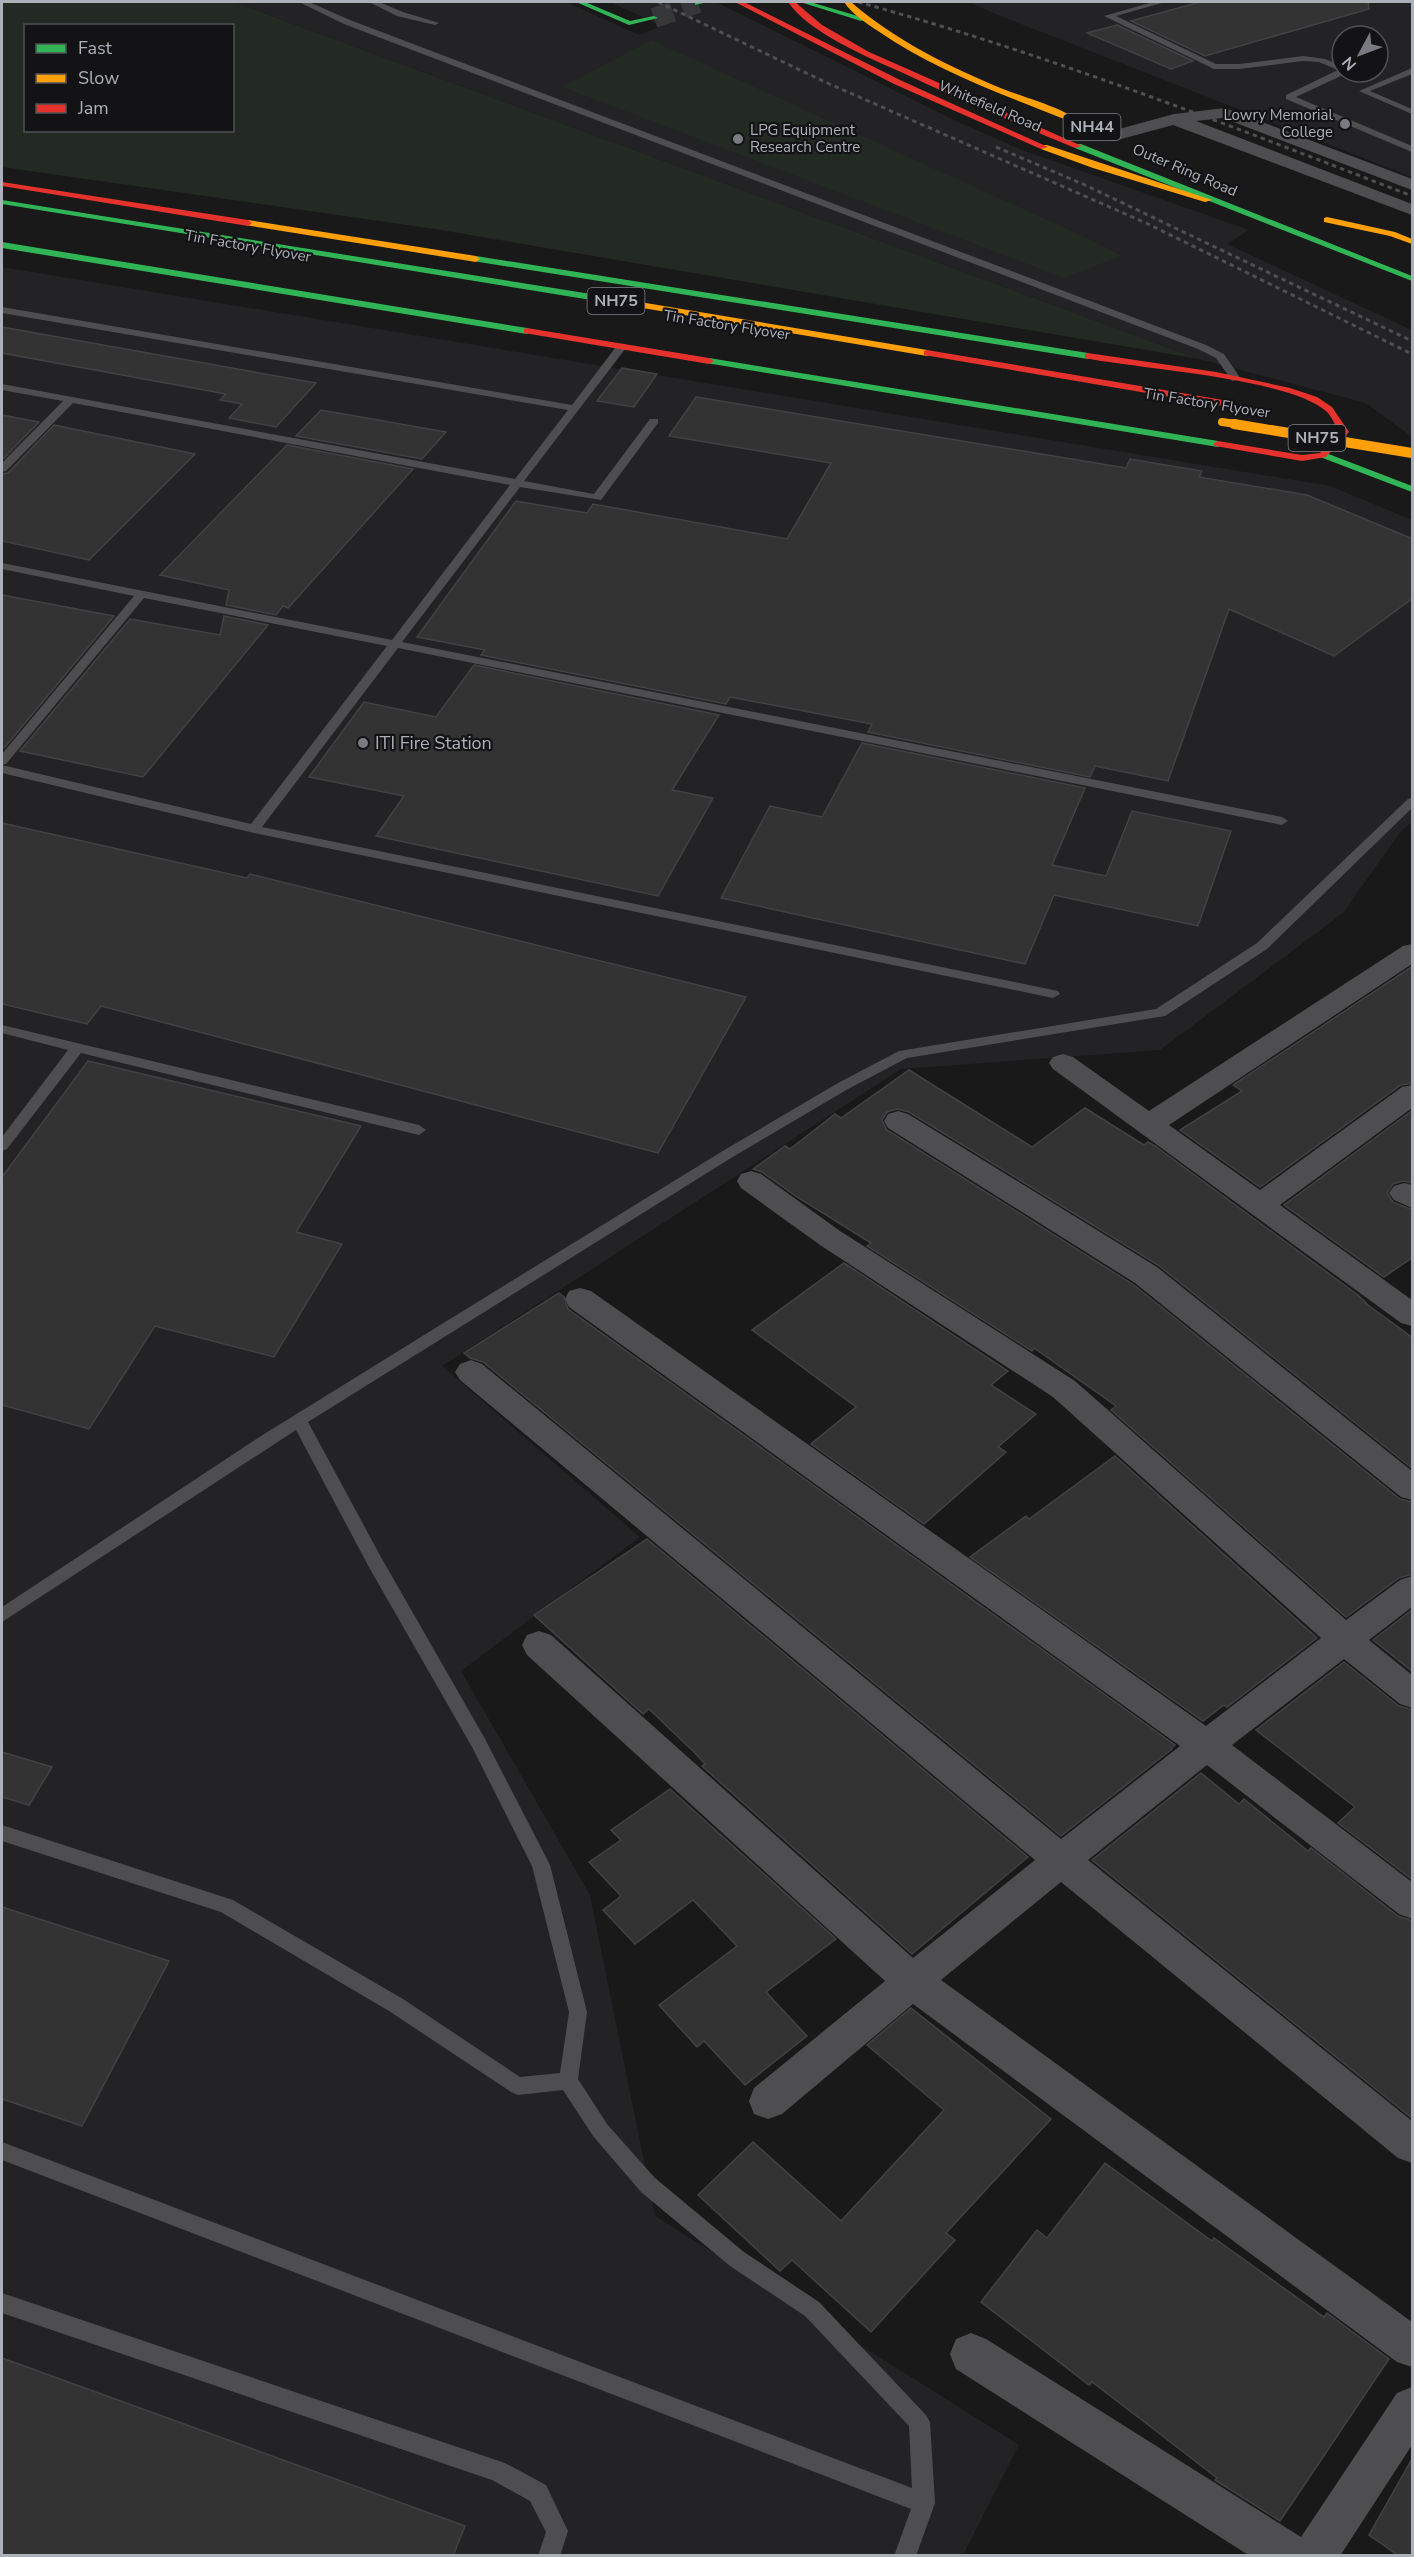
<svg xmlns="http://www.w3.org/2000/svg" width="1414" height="2557" font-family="'Nunito Sans',sans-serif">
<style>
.built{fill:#232325;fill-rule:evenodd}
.green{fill:#232923;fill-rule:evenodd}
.building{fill:#333334;stroke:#424245;stroke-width:1.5}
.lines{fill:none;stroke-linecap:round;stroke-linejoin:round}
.secondary-tunnel{stroke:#363739;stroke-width:20;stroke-dasharray:20 10;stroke-linecap:butt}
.lane{fill:#4e4e51;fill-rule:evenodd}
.street{fill:#4e4e51;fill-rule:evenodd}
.fast{fill:#30b455;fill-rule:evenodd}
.slow{fill:#ff9f0a;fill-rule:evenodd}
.jam{fill:#e5322d;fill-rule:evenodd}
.rail{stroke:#4e4f52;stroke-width:3;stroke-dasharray:4.5 4;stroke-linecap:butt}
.slow-bridge-far1{stroke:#ff9f0a;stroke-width:8}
.slow-bridge{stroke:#ff9f0a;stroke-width:10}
.poi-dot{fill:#797b80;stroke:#131315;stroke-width:2}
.labels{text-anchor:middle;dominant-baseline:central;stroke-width:4.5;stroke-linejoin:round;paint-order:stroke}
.far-street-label{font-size:15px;fill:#acb0b8;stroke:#131315}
.far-poi-label{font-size:15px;fill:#acb0b8;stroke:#131315;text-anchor:end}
.shield{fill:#131315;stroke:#7e8187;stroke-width:1.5}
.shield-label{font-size:16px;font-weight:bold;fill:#acb0b8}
.poi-label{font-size:18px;fill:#acb0b8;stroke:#131315;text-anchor:start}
</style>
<rect width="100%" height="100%" fill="#191919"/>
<g class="built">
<path d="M234,2H566L639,35L662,26L610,2H716L954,120L1022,150L1249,230L1227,244L1412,330V437L1366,403L1199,359Z"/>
<path d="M969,2H1412V177L998,15ZM1342,36H1378V72H1342Z"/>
<path d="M2,267L1330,486L1412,520V822L1401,831L1343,913L1160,1050L901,1069L442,1366L640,1537L461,1671L590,1895L655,2216L1019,2445L963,2555H2Z"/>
</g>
<g class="green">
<path d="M2,2H234L1199,359L435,229L2,167ZM26,26H232V130H26Z"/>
<path d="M651,40L1089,239L1122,256L1064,278L562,87Z"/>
</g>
<g class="building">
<path d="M1200,2H1368L1369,9L1205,56L1131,21Z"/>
<path d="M1117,25L1193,61L1171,69L1087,33Z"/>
<path d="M2,327L316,383L276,427L229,418L242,404L220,400L226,394L2,353Z"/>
<path d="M622,368L657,374L634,407L597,401Z"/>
<path d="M696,397L1126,468L1130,459L1202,471L1199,477L1307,495L1413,539V598L1334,656L1229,609L1168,781L1095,766L1090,777L868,732L872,724L730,697L726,704L481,655L485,650L417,637L516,501L587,513L593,504L787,539L831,463L669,436Z"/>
<path d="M321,410L446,432L422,459L296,436Z"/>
<path d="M2,415L39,422L2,460Z"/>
<path d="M54,425L195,454L89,560L2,541V474L8,473Z"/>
<path d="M287,445L413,469L288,608L283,606L276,615L226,605L229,590L160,575Z"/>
<path d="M2,595L114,616L5,747H2Z"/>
<path d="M224,616L268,625L143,777L20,751L130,619L220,635Z"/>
<path d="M474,665L719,715L672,790L713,798L658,896L376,836L404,796L309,777L364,702L436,717Z"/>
<path d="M862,743L1085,788L1052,865L1106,876L1132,811L1231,831L1198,926L1054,895L1025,964L721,898L770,806L822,817Z"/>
<path d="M2,823L247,878L250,874L746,997L658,1153L101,1006L87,1024L2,1004Z"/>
<path d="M1413,966V1083L1401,1085L1260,1187L1180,1130L1242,1091L1233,1085Z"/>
<path d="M88,1061L361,1126L296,1232L342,1244L274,1357L155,1326L89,1429L2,1405V1177Z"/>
<path d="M909,1070L1032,1147L1085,1108L1144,1145L1148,1142L1155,1146L1358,1295L1368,1305L1413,1338V1469L1158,1265L909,1112L897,1109L887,1112L882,1120L887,1130L1134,1285L1400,1499L1413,1502V1574L1399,1578L1346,1617L1111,1410L1116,1406L1034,1348L1032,1351L867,1246L871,1243L797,1197L762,1172L753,1169L785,1146L790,1149L835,1114L841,1118Z"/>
<path d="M1413,1110V1183L1403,1181L1393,1184L1387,1193L1393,1202L1413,1210V1257L1384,1277L1284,1205Z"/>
<path d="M844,1263L1008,1371L991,1385L1036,1414L998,1447L1006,1452L924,1524L811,1444L856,1407L752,1330Z"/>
<path d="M559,1293L564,1297L568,1309L1175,1745L1171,1748L1172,1749L1061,1836L483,1362L470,1358L464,1353Z"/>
<path d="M1115,1456L1317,1638L1227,1707L1224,1705L1203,1721L970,1557L1026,1516L1029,1519Z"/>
<path d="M647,1539L1028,1857L912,1954L702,1766L705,1764L695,1753L649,1709L643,1714L534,1615Z"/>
<path d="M1413,1609V1672L1373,1640Z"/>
<path d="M1344,1662L1399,1706L1413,1710V1880L1338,1823L1355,1807L1256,1730Z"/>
<path d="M2,1752L52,1767L29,1805L2,1797Z"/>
<path d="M1201,1773L1239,1804L1244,1799L1308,1851L1311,1848L1398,1916L1413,1921V2119L1092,1860Z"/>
<path d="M670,1789L836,1939L766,1992L807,2036L745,2085L704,2041L697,2047L659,2005L737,1946L693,1900L635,1944L603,1910L621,1896L589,1862L621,1840L611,1830Z"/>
<path d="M2,1907L169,1961L82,2126L2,2099Z"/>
<path d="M911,2008L1051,2119L946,2233L955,2240L871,2332L792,2260L780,2271L698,2195L753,2142L841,2221L944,2110L867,2045Z"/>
<path d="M1105,2163L1212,2241L1214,2238L1324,2317L1327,2313L1389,2359L1280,2521L1215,2480L1217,2478L1147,2424L1092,2382L1089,2385L981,2302L1037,2230L1047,2238Z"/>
<path d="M2,2358L465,2526L453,2556H2Z"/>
<path d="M1413,2457V2556H1399L1369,2535Z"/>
</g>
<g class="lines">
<path class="secondary-tunnel" d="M654,18L698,3"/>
<g class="lane">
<path d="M299,2H309L350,20L1206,345L1224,354L1241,379L1232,381L1216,358L1198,349L344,24Z"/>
<path d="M369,2H379L403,12L439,23L435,25L397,16Z"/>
<path d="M1153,2H1165L1116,16L1216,64H1239L1303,56L1325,59L1342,66V72H1346L1345,74L1296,97L1412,146V152L1286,99V95L1338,70L1319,62L1303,61L1239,69H1214L1104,16Z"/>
<path d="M1412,68V74L1370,91L1412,109V114L1359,91Z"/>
<path d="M2,307L572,405L618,344H626V348L524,481L594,494L650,419H658V423L601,500L520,487L402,642L1282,817L1288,821L1282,825L398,648L262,827L1058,991L1060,994L1053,998L254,833L2,773V765L251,824L387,646L144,598L6,764L2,765V754L134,596L2,569V563L392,640L510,485L73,403L6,471L2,472V463L63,401L2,390V384L515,479L568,410L2,313Z"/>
<path d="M1412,798V808L1267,949L1165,1016L907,1058L848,1089L731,1158L308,1422L382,1559L484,1737L550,1865L587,2012L578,2079L607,2124L655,2178L744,2252L819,2302L926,2415L930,2422L935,2503L916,2556H894L911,2509L2,2160V2142L912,2488L909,2426L805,2316L730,2266L641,2192L593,2136L563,2090L518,2095L511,2092L389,2011L221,1912L2,1841V1825L233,1900L403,1999L520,2077L560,2073L569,2012L532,1866L472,1747L370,1569L296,1430L2,1622V1607L261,1436L437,1327L721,1152L838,1083L899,1051L1156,1009L1257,943L1408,799Z"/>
<path d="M2,1025L419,1125L426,1130L419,1135L81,1053L7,1149L2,1151V1137L68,1050L2,1033Z"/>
<path d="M2,2293L505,2463L546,2485L568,2531L560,2556H538L546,2532L530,2501L492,2480L2,2313Z"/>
</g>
<g class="street">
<path d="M1225,108L1412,179V190L1223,118L1196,121L1412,204V215L1173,125L1114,141L1108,140L1105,136L1108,132L1174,114Z"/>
<path d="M1412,944V964L1169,1125L1260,1190L1402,1087L1412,1085V1108L1280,1205L1412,1300V1326L1401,1323L1053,1069L1049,1063L1053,1057L1063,1054L1073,1057L1149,1111L1403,946Z"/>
<path d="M898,1111L908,1114L1157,1267L1412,1471V1500L1401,1497L1135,1283L888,1128L884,1121L888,1114Z"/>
<path d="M751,1171L761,1174L840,1231L1075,1381L1346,1620L1400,1580L1412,1576V1607L1369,1640L1412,1675V1708L1400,1704L1344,1659L1232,1745L1412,1882V1919L1399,1914L1207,1765L1088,1860L1412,2121V2163L1398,2158L1061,1882L941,1980L1412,2322V2367L1397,2362L913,2004L782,2114L768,2119L754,2114L749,2101L754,2088L885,1981L527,1655L522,1645L527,1635L539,1631L551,1635L913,1958L1035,1860L460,1380L455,1372L460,1364L471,1360L482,1364L1061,1839L1180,1746L569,1307L565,1299L569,1291L580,1288L591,1291L1206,1726L1321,1638L1053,1397L820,1245L741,1188L737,1181L741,1174Z"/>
<path d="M1404,1183L1412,1185V1208L1394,1200L1389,1193L1394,1186Z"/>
<path d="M971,2333L986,2339L1301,2537L1397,2393L1412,2387V2445L1340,2556H1250L956,2369L950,2354L956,2339Z"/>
</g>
<g class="fast">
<path d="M576,2H585L630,21L654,16L658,18L629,25Z"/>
<path d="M695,2H708L695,5Z"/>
<path d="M800,2H810L868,19L861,21Z"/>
<path d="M1075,144H1081L1412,276V281L1075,148Z"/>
<path d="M2,200L616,298L620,301L616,304L2,204Z"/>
<path d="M2,242L527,328L531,331L527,334L2,248Z"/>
<path d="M476,256L1088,353L1093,356L1088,359L473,261L472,259Z"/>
<path d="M709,358L1218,441L1223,444L1218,447L706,363L704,361Z"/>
<path d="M1320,453H1326L1412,486V492L1320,457Z"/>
</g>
<g class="slow">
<path d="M844,2H851C896,41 948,66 1003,89C1023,97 1060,107 1076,119L1069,121C1004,95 936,71 878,31C866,23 851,13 844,2Z"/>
<path d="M1041,145H1047L1212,200L1205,202L1093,168L1041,149Z"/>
<path d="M1327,217L1395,232L1412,239V244L1390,236L1324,222V218Z"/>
<path d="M248,220L476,256L480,259L476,262L245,225V221Z"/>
<path d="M616,298L927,350L932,353L927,356L613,303L612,301Z"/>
</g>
<g class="jam">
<path d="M735,2H744L900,80L1048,147L1041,149L894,84Z"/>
<path d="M788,2H795L822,25L869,52L1082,146L1075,148C1017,124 960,100 903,73C869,58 808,32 788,2Z"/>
<path d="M2,182L248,220L252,223L248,226L2,186Z"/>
<path d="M527,328L709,358L714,361L709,364L524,333V329Z"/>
<path d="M927,350L1229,401L1234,404L1229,407L924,355V351Z"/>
<path d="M1088,353L1216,372L1290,388L1317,397L1332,407L1349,432L1326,457L1302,461L1215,446L1213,444L1218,441L1302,455L1320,453L1339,432C1335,425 1332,417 1327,412C1292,378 1137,369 1085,358V354Z"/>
</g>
<g class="rail">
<path d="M658,2L825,82L1146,223L1412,354"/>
<path d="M858,2C1047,54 1229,125 1412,196"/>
<path d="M996,147L1085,185L1412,341"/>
</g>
<path class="slow-bridge-far1" d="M1222,422L1243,425"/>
<path class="slow-bridge" d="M1234,424L1412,453"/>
</g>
<g class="poi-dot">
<circle cx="1345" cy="124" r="6"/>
<circle cx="738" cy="139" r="6"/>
<circle cx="363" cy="743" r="6"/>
</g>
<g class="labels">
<g class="far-street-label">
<text transform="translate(990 106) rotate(23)">Whitefield Road</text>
<text transform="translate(1185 170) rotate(23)">Outer Ring Road</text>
<text transform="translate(248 246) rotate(10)">Tin Factory Flyover</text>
<text transform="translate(727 325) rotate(9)">Tin Factory Flyover</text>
<text transform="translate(1207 403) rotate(9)">Tin Factory Flyover</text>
</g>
<g class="far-poi-label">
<text x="1333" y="115">Lowry Memorial<tspan x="1333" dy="17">College</tspan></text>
<text x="750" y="130" text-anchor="start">LPG Equipment<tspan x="750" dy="17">Research Centre</tspan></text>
</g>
<g class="shield">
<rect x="1063.5" y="114" width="57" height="26" rx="4.5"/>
<rect x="587.5" y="288" width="57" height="26" rx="4.5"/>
<rect x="1288.5" y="425" width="57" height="26" rx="4.5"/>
</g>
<g class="shield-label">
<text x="1092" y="127">NH44</text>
<text x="616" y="301">NH75</text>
<text x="1317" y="438">NH75</text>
</g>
<g class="poi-label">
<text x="375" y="743">ITI Fire Station</text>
</g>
</g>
<rect width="1414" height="2557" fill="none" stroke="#acb0b8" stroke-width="6"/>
<rect x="24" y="24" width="210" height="108" fill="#131315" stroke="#505256" stroke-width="1.5"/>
<rect x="36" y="44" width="30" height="9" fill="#30b455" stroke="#505256" stroke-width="1.5"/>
<text x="78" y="54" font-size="18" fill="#acb0b8">Fast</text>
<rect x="36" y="74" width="30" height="9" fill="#ff9f0a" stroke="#505256" stroke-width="1.5"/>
<text x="78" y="84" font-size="18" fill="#acb0b8">Slow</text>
<rect x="36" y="104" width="30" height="9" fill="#e5322d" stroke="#505256" stroke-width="1.5"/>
<text x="78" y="114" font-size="18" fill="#acb0b8">Jam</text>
<g transform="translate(1360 54) rotate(229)"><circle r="28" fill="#131315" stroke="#505256" stroke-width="1.5"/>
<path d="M0-4.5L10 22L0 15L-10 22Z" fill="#797b80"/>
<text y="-9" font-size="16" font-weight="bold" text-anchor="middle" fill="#acb0b8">N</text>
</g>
</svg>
